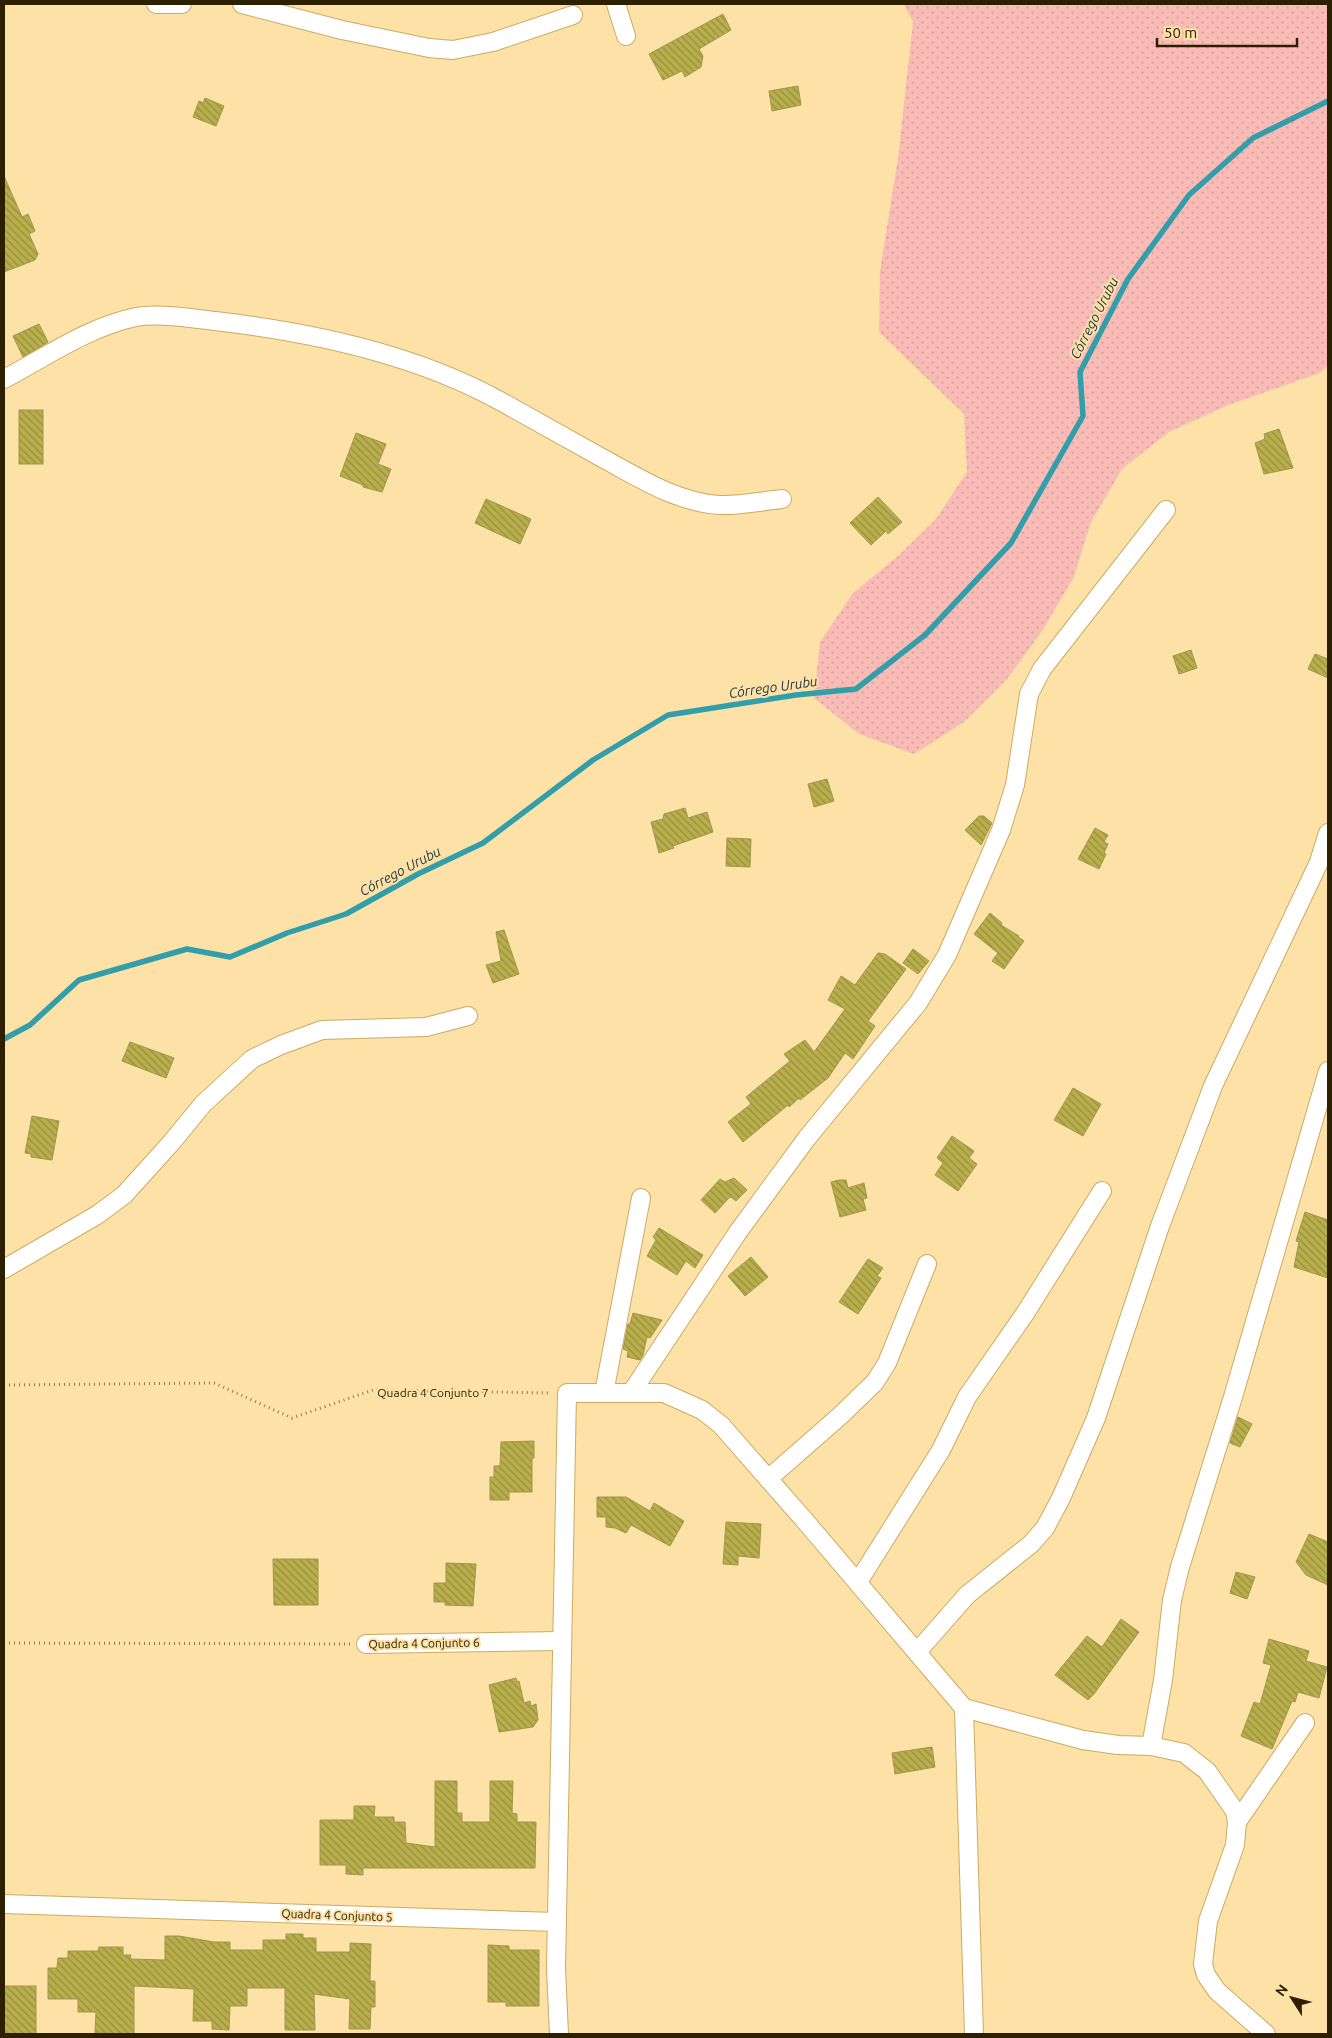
<svg xmlns="http://www.w3.org/2000/svg" width="1332" height="2038" font-family="Ubuntu,sans-serif">
<style>
.grass{fill:url(#grass-dots)}
.lines{fill:none;stroke-linecap:round;stroke-linejoin:round}
.stream{stroke:#319ea9;stroke-width:5.5}
.building{fill:url(#building-back-hatch);stroke:#9e974a}
.street-casing{stroke:#cdaa62;stroke-width:20}
.path{stroke:#8e7a4e;stroke-width:3;stroke-dasharray:1 4;stroke-linecap:butt}
.street{stroke:#fff;stroke-width:18}
.labels{text-anchor:middle;dominant-baseline:central;stroke-width:4;stroke-linejoin:round;paint-order:stroke}
.street-label{font-size:12px;fill:#2d2001;stroke:#fee1a7}
.water-label{font-size:14px;font-style:italic;fill:#253d40;stroke:#fee1a7}
</style>
<defs>
<pattern id="grass-dots" width="8" height="8" patternUnits="userSpaceOnUse" patternTransform="scale(1.25)"><rect width="8" height="8" fill="#f9bbb6"/><path d="M2 2h.1M6 6h.1" fill="none" stroke="#d6a09b" stroke-width="1.8" stroke-linecap="round"/></pattern>
<pattern id="building-back-hatch" width="6" height="6" patternUnits="userSpaceOnUse" patternTransform="scale(1.25)"><rect width="6" height="6" fill="#b8af4c"/><path d="M-1 5l2 2M0 0l6 6M5-1l2 2" fill="none" stroke="#968e3d"/></pattern>
</defs>
<rect width="100%" height="100%" fill="#fee1a7"/>
<path class="grass" d="M904,4H1328V365L1320,373L1228,405L1169,432L1122,469L1091,522L1074,577L1042,631L1007,679L964,722L914,754L859,734L814,698L820,642L853,593L897,557L936,519L967,472L964,414L879,332L880,271L898,158L913,22Z"/>
<g class="lines">
<path class="stream" d="M4,1039L30,1025L79,980L187,949L230,957L287,933L346,914L418,874L483,843L593,760L668,715L796,695L856,689L925,635L1011,543L1083,416L1080,372L1128,279L1189,195L1253,138L1328,101"/>
</g>
<g class="building">
<path d="M723,14L731,30L699,49L703,56L701,67L685,77L682,71L663,80L649,54Z"/>
<path d="M798,86L801,105L772,111L769,91Z"/>
<path d="M205,98L224,106L216,126L193,117L199,101L203,103Z"/>
<path d="M4,176L22,217L28,214L35,231L29,234L38,254L35,260L4,272Z"/>
<path d="M39,324L48,342L23,357L13,336Z"/>
<rect x="19" y="410" width="24" height="54"/>
<path d="M1279,429L1293,468L1264,474L1255,443L1265,439L1264,434Z"/>
<path d="M356,433L386,444L378,464L391,469L382,492L363,487V485L340,476Z"/>
<path d="M878,497L902,522L888,534L886,531L871,545L850,523Z"/>
<path d="M486,499L531,519L520,544L475,523Z"/>
<path d="M1191,650L1197,668L1179,674L1173,656Z"/>
<path d="M1315,654L1328,659V678L1308,669Z"/>
<path d="M827,779L834,801L814,807L808,784Z"/>
<path d="M685,808L688,818L707,812L713,832L673,846L674,848L659,853L651,822L663,819L664,814Z"/>
<path d="M979,816H984L992,823L981,845L965,830Z"/>
<path d="M1095,828L1108,835L1104,842L1108,844L1104,853L1106,854L1099,869L1078,859Z"/>
<path d="M727,838L751,839L750,867L726,866Z"/>
<path d="M990,913L1002,923L1001,925L1019,936L1018,937L1024,941L1004,969L992,961L998,953L974,934Z"/>
<path d="M504,930L519,974L493,983L486,965L501,961L496,932Z"/>
<path d="M913,949L929,961L918,974L903,963Z"/>
<path d="M878,953L885,954L906,969L868,1021L875,1026L853,1059L845,1053L828,1078L800,1100L799,1098L789,1107L788,1105L743,1142L728,1122L751,1104L746,1097L790,1061L784,1054L805,1040L814,1052L845,1009L828,1000L841,976L855,985Z"/>
<path d="M130,1042L174,1058L166,1078L122,1061Z"/>
<path d="M1073,1088L1101,1104L1083,1136L1054,1120Z"/>
<path d="M32,1116L59,1121L52,1160L31,1157V1154L25,1153Z"/>
<path d="M952,1136L974,1151L969,1158L977,1164L958,1191L935,1175L943,1163L937,1158Z"/>
<path d="M734,1178L747,1190L736,1201L731,1197L729,1198L715,1213L701,1200L720,1179L725,1182Z"/>
<path d="M839,1180H846L848,1188L864,1183L867,1198L863,1199L866,1210L840,1217L831,1182Z"/>
<path d="M1305,1212L1328,1220V1278L1294,1267L1299,1242L1296,1241Z"/>
<path d="M659,1228L703,1255L695,1268L686,1261L677,1275L647,1256L656,1240L653,1237Z"/>
<path d="M751,1257L768,1277L745,1296L728,1276Z"/>
<path d="M868,1259L883,1268L877,1276L881,1278L858,1314L839,1302Z"/>
<path d="M633,1313L662,1320L650,1338L647,1337L643,1355L640,1360L627,1357L628,1351L623,1349L628,1324H630Z"/>
<path d="M1238,1417L1252,1424L1240,1447L1230,1443Z"/>
<path d="M534,1441V1458H532V1492H509V1500H490V1477H494V1466H500L501,1442Z"/>
<path d="M597,1497H626L650,1511L654,1503L684,1521L670,1546L631,1525L626,1533L615,1528L606,1527V1517H597Z"/>
<path d="M726,1522L761,1524L759,1558L738,1556V1565L723,1564Z"/>
<path d="M1309,1534L1328,1542V1585L1306,1575L1296,1562Z"/>
<path d="M273,1559H318V1605H274Z"/>
<path d="M446,1563L476,1564L473,1606L445,1605V1602H434V1583H446Z"/>
<path d="M1236,1572L1255,1577L1247,1599L1230,1593Z"/>
<path d="M1121,1619L1139,1632L1094,1694L1088,1700L1055,1675L1087,1636L1102,1647Z"/>
<path d="M1269,1639L1309,1651L1306,1661L1327,1667L1319,1698L1298,1692L1295,1702L1292,1701L1272,1749L1241,1736L1254,1702L1260,1704L1271,1665L1263,1663Z"/>
<path d="M516,1678L517,1682L519,1681L524,1703L530,1701L531,1706L536,1704L538,1720L533,1727L499,1732L489,1685Z"/>
<path d="M932,1747L935,1767L895,1774L892,1753Z"/>
<path d="M435,1781H457V1813H462V1822H490V1781H513L512,1813L517,1814V1822H536L535,1868H363V1875L346,1874V1865H320V1820H354V1806H375L374,1817H394V1822H405L406,1843L435,1847Z"/>
<path d="M286,1934H303V1938H316V1952H350V1943L371,1944L370,1981H375V2007H371L370,2029H349L350,1999L314,1994L315,2030H285V1988H247V2006H230L229,2030L212,2029V2021H193L194,1989L134,1986V2034L95,2033L96,2012H78V1999H48V1968H57L58,1958H68V1951H98L99,1947H123V1955H131L130,1959L165,1960V1936H179L214,1942H230V1950H263V1940H286Z"/>
<path d="M488,1945L509,1946V1950H539V2006H506V2002H488Z"/>
<rect x="4" y="1986" width="32" height="48"/>
</g>
<g class="lines">
<defs>
<g id="street">
<path d="M156,4H182"/>
<path d="M242,4L342,30L429,48L453,50L493,42L573,15"/>
<path d="M616,4L626,36"/>
<path d="M4,379C46,357 88,327 136,317C158,313 192,318 215,321C312,332 416,354 502,402C536,421 570,440 604,459C641,479 677,502 719,505C739,506 762,501 782,499"/>
<path d="M4,1269L97,1215L124,1195L171,1143L203,1104L252,1059L281,1045L322,1030L426,1027L468,1016"/>
<path d="M604,1393L641,1198"/>
<path d="M631,1393L738,1232L807,1138L918,1003L947,955L1001,830L1015,785L1029,694L1042,669L1166,510"/>
<path d="M768,1479L841,1415L875,1382L887,1363L927,1264"/>
<path d="M858,1582L941,1450L967,1397L1026,1312L1102,1191"/>
<path d="M366,1644L562,1641"/>
<path d="M917,1652L967,1595L1031,1544L1045,1528L1061,1498L1096,1418L1160,1226L1213,1086L1319,862L1328,833"/>
<path d="M964,1708L974,2034"/>
<path d="M1151,1746L1163,1680L1172,1600L1180,1567L1233,1397L1328,1071"/>
<path d="M1237,1822L1305,1723"/>
<path d="M4,1904L557,1922"/>
<path d="M559,2034L556,1968L567,1393H664L702,1410L721,1425L806,1522L964,1708L1083,1740L1118,1745L1151,1746L1184,1753L1207,1771L1235,1811L1237,1822L1235,1845L1208,1921L1203,1964L1206,1975L1217,1991L1266,2034"/>
</g>
</defs>
<use href="#street" class="street-casing"/>
<g class="path">
<path d="M4,1385L214,1383L292,1418L373,1390L551,1393"/>
<path d="M4,1643L351,1644"/>
</g>
<use href="#street" class="street"/>
</g>
<g class="labels">
<g class="street-label">
<text x="433" y="1392">Quadra 4 Conjunto 7</text>
<text transform="translate(424 1643) rotate(-1)">Quadra 4 Conjunto 6</text>
<text transform="translate(337 1915) rotate(2)">Quadra 4 Conjunto 5</text>
</g>
<g class="water-label">
<text transform="translate(1094 318) rotate(-63)">Córrego Urubu</text>
<text transform="translate(773 687) rotate(-8)">Córrego Urubu</text>
<text transform="translate(400 871) rotate(-28)">Córrego Urubu</text>
</g>
</g>
<rect width="1332" height="2038" fill="none" stroke="#2d2001" stroke-width="10"/>
<g transform="translate(1292 1998) rotate(306)" stroke="#fee1a7" stroke-width="4" paint-order="stroke">
<path d="M0-4L9 19L0 12L-9 19Z" fill="#2d2001"/>
<text y="-8" font-size="14" font-weight="bold" text-anchor="middle" fill="#2d2001">N</text>
</g>
<path d="M1157 38v8h140v-8" fill="none" stroke="#2d2001" stroke-width="2.5"/>
<text x="1164" y="38" font-size="15" fill="#2d2001" stroke="#fee1a7" stroke-width="4" paint-order="stroke">50 m</text>
</svg>
